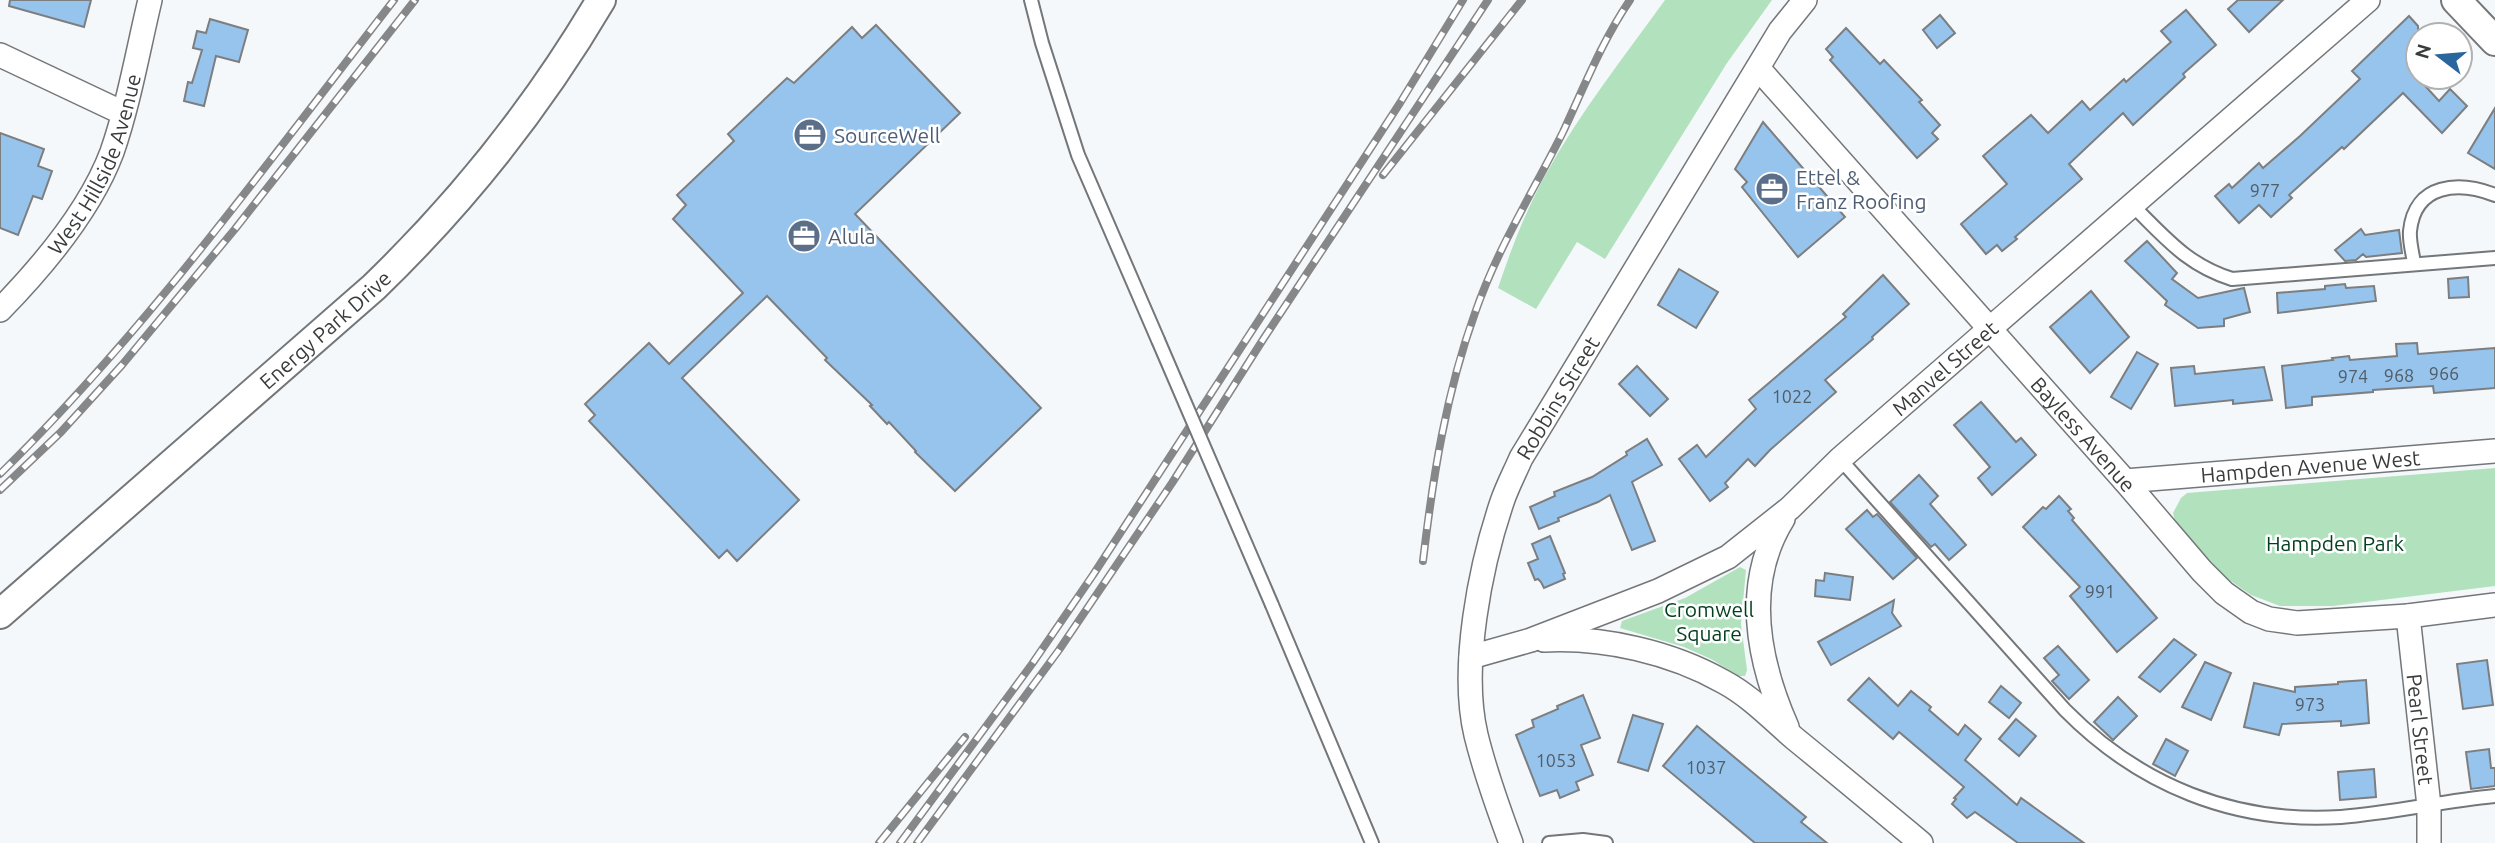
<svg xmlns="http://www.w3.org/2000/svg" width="2495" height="843" font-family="Ubuntu,sans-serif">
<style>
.green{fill:#b1e2bd}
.building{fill:#97c4ec;stroke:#7c7e80;stroke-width:2}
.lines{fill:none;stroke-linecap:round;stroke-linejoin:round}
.service-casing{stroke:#747779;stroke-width:16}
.minor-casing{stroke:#747779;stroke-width:26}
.tertiary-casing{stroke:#747779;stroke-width:32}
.service{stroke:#fff;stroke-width:12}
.minor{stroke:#fff;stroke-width:23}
.tertiary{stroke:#fff;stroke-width:28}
.rail-casing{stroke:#868789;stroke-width:8}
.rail{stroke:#fff;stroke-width:5;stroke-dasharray:16;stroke-linecap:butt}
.service-bridge-casing{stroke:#747779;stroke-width:16;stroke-linecap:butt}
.service-bridge{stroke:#fff;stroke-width:12}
.labels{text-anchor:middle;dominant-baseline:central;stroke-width:5;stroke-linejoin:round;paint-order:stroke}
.number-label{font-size:18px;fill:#515d68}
.service-label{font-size:21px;fill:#4e5e75;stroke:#fff;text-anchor:start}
.street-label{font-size:21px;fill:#3a3b3c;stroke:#fff}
.park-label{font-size:21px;fill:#003f1d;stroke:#fff}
</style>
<rect width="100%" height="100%" fill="#f5f8fb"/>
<g class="green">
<path d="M1665,0H1772L1727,63L1605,259L1577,242L1536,309L1498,288C1511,249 1526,210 1546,174C1580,112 1624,57 1665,0Z"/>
<path d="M2495,468V586L2333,606H2280L2251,595L2225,577L2175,522L2173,513L2181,498L2187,493Z"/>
<path d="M1740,567L1746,570L1741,624L1747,670L1745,676H1739L1711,659L1684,647L1620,628L1622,621L1685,598Z"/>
</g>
<g class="building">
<path d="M10,0H91L84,27L9,6Z"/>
<path d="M2238,0H2283L2249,32L2228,9Z"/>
<path d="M2186,10L2216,45L2183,74L2185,77L2133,125L2123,113L2069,164L2082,179L2015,237L2017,239L2002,251L1997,245L1986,254L1961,224L2007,184L1983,156L2031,115L2048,133L2082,101L2090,110L2124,79L2126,82L2171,42L2161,31Z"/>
<path d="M1940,15L1955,33L1937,48L1923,30Z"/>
<path d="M2409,16L2418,26V78L2439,101L2450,89L2467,106L2442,133L2403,93L2344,149L2342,147L2289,195L2292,198L2271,217L2259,205L2239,223L2215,196L2229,184L2232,188L2259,163L2263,168L2300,136L2360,79L2352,71Z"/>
<path d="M210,19L248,30L239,62L216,56L204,106L184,101L188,82L192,83L202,50L193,48L197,31L206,33Z"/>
<path d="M876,25L960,113L855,214L1041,408L955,491L915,452L916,451L889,422L887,424L870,406L872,405L825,360L827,358L767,296L682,378L799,500L737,561L727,550L719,558L589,421L595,415L585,404L649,343L669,364L743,293L673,219L686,205L677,195L734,141L728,134L787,78L794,83L852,27L862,38Z"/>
<path d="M1846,28L1880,64L1884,60L1922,100L1919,102L1940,125L1932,133L1938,139L1917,158L1830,60L1833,57L1826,49Z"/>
<path d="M2495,108V169L2468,153Z"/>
<path d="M1763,122L1845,217L1798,257L1742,187L1747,182L1735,169Z"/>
<path d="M0,133L44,149L38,166L52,171L42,199L33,196L18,235L0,228Z"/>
<path d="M2361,229L2365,235L2399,230L2402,253L2366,257L2363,254L2356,260L2345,261L2335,250Z"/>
<path d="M2147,241L2177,273L2172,279L2198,298L2244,288L2250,312L2224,319V326L2198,328L2165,305L2167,301L2125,261Z"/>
<path d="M1679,269L1718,292L1696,328L1658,305Z"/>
<path d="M1883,275L1909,304L1872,337L1873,339L1825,380L1836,392L1770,450L1755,466L1748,459L1725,483L1728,487L1710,501L1679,459L1697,445L1706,457L1756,409L1749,400L1846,317L1843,314Z"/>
<path d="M2468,277L2469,297L2449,298L2448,279Z"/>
<path d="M2345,284L2346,288L2374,286L2376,301L2278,313L2277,293L2325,289V286Z"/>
<path d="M2091,291L2129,337L2090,373L2050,327Z"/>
<path d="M2417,343L2418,354L2495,348V388L2434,393L2433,386L2373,390V392L2312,397V405L2286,408L2282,366L2333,360L2332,358L2349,356L2350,360L2397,356L2396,344Z"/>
<path d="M2137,352L2158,364L2131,409L2111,397Z"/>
<path d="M1637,366L1668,399L1650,416L1619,384Z"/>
<path d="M2194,366L2195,374L2264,367L2272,400L2233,404V400L2175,406L2171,368Z"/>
<path d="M1981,402L2016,442L2021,438L2036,455L1992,495L1978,478L1990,467L1954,425Z"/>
<path d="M1647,439L1662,465L1632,482L1655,541L1632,550L1610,495L1598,502L1558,518L1559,521L1539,529L1530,507L1555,496L1554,492L1592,477L1627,455L1626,452Z"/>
<path d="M1919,475L1938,496L1930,504L1966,545L1949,560L1935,544L1931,547L1890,502Z"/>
<path d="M2059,496L2071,509L2068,511L2074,518L2072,520L2157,618L2117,652L2070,596L2080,587L2023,527L2043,507L2046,509Z"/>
<path d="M1867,510L1873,517L1877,514L1917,558L1893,579L1846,529Z"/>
<path d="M1550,536L1565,573L1563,574L1565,579L1544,588L1541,582L1538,579L1535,580L1528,563L1538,559L1532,544Z"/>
<path d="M1825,573L1853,577L1850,600L1815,596L1816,580L1824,581Z"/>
<path d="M1894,600L1892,613L1901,626L1831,665L1818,642Z"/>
<path d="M2174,639L2196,655L2160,692L2139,677Z"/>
<path d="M2058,646L2089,680L2069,699L2052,681L2059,675L2044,658Z"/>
<path d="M2487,660L2493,705L2463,709L2457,664Z"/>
<path d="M2205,662L2231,673L2211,720L2182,707Z"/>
<path d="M1869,678L1898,706L1911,691L1931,707L1929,710L1958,735L1965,725L1981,739L1965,760L2017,805L2021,798L2084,843H2018L1975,812L1967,818L1952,804L1956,799L1954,798L1964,787L1899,732L1893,739L1848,700Z"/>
<path d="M2366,680L2369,723L2341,726V721L2282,724L2279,735L2244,727L2254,683L2295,692V687L2338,684V682Z"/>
<path d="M2001,686L2021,703L2009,718L1989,702Z"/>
<path d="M1583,695L1600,738L1581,745L1593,775L1576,782L1579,790L1560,798L1557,790L1540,796L1516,735L1534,727L1532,720L1558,709L1557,706Z"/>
<path d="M2118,697L2137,716L2113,740L2094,722Z"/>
<path d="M1633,715L1663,724L1648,771L1618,762Z"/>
<path d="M2016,719L2036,736L2019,756L1999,739Z"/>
<path d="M1697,726L1806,817L1801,822L1827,843H1755L1663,766Z"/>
<path d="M2166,739L2188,751L2175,776L2153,764Z"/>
<path d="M2489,749L2491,768H2495V786L2471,789L2466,752Z"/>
<path d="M2374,769L2376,797L2340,800L2338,772Z"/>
</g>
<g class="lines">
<defs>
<g id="service">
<path d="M1031,0L1042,43L1078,155L1158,340"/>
<path d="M2133,206C2166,238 2187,265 2232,279L2495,258"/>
<path d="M2414,264C2413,254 2409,242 2410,231C2415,183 2459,181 2495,195"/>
<path d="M1840,459L2065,710C2139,785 2234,824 2341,817C2392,813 2443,801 2495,796"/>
<path d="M1272,605L1372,843"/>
<path d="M1549,843L1583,840L1606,843"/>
</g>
<g id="minor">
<path d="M0,55L123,113"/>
<path id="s1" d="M1758,68L2125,481L2202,571L2224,593L2251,612L2269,619L2297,623L2408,616L2495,605"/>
<path id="s2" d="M0,310C42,267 91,208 112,152C129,103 138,50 150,0"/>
<path id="s3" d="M2125,481L2495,451"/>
<path d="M1783,519C1742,585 1758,661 1787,727"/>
<path id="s4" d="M2408,616L2429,806V843"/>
<path d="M1544,640C1604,637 1671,652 1724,682C1750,696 1771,718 1794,738C1837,773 1879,808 1921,843"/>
<path id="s5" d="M1471,657L1531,640L1658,591L1728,557L1790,508L1840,459L2368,0"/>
<path id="s6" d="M1511,843C1498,808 1485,772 1476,735C1460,668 1480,567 1502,502C1507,487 1515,472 1521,458L1780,31L1805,0"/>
</g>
<g id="tertiary">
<path d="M2456,0L2495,41"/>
<path id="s7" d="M0,614L374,287C463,201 538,107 601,0"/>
</g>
</defs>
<use href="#service" class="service-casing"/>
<use href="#minor" class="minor-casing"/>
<use href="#tertiary" class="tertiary-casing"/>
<use href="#service" class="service"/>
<use href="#minor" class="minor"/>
<use href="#tertiary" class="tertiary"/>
<defs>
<g id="rail">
<path d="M1383,175L1522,0"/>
<path d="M0,474C147,330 268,162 394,0"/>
<path d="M0,490L61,432L122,365L235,229L415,0"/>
<path d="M1423,561C1433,476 1446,393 1475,313C1497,249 1533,192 1563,132C1584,87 1602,41 1630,0"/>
<path d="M879,843L965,737"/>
<path d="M900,843L1032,664L1093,575L1400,103L1463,0"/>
<path d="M917,843L1059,650L1172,483L1264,338L1488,0"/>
</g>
</defs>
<use href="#rail" class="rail-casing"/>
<use href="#rail" class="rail"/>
<defs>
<path id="service-bridge" d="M1158,340L1272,605"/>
</defs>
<use href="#service-bridge" class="service-bridge-casing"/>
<use href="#service-bridge" class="service-bridge"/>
</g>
<defs>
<symbol id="office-disc" viewBox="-11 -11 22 22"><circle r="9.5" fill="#5c6f8a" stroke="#fff"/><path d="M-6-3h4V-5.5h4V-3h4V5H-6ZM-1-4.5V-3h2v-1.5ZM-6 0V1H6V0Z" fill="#fff"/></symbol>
</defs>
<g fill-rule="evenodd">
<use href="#office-disc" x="791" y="116" width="38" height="38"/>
<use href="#office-disc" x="1753" y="170" width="38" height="38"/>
<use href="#office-disc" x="785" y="217" width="38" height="38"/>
</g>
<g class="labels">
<g class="number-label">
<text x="2265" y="190">977</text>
<text x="2444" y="373">966</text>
<text x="2399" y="375">968</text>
<text x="2353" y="376">974</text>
<text x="1792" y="396">1022</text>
<text x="2100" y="591">991</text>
<text x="2310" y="704">973</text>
<text x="1556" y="760">1053</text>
<text x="1706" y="767">1037</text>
</g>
<g class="service-label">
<text x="834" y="135">SourceWell</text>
<text x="1796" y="177">Ettel &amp;<tspan x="1796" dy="24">Franz Roofing</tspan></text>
<text x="828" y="236">Alula</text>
</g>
<g class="street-label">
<text stroke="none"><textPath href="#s2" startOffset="177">West Hillside Avenue</textPath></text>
<text stroke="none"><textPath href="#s7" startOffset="432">Energy Park Drive</textPath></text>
<text stroke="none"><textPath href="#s5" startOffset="564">Manvel Street</textPath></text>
<text stroke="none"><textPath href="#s6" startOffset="469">Robbins Street</textPath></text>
<text stroke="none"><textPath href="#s1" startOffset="490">Bayless Avenue</textPath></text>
<text stroke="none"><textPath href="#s3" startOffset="186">Hampden Avenue West</textPath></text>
<text stroke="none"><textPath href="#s4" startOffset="114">Pearl Street</textPath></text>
</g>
<g class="park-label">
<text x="2335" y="543">Hampden Park</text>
<text x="1709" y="609">Cromwell<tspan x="1709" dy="24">Square</tspan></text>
</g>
</g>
<g transform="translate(2439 56) rotate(286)"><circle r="33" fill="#ffffff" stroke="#b0b1b1" stroke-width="2"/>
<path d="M0-5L12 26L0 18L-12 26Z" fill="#28669d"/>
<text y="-10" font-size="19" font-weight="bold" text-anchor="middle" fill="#3a3b3c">N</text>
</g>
</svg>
